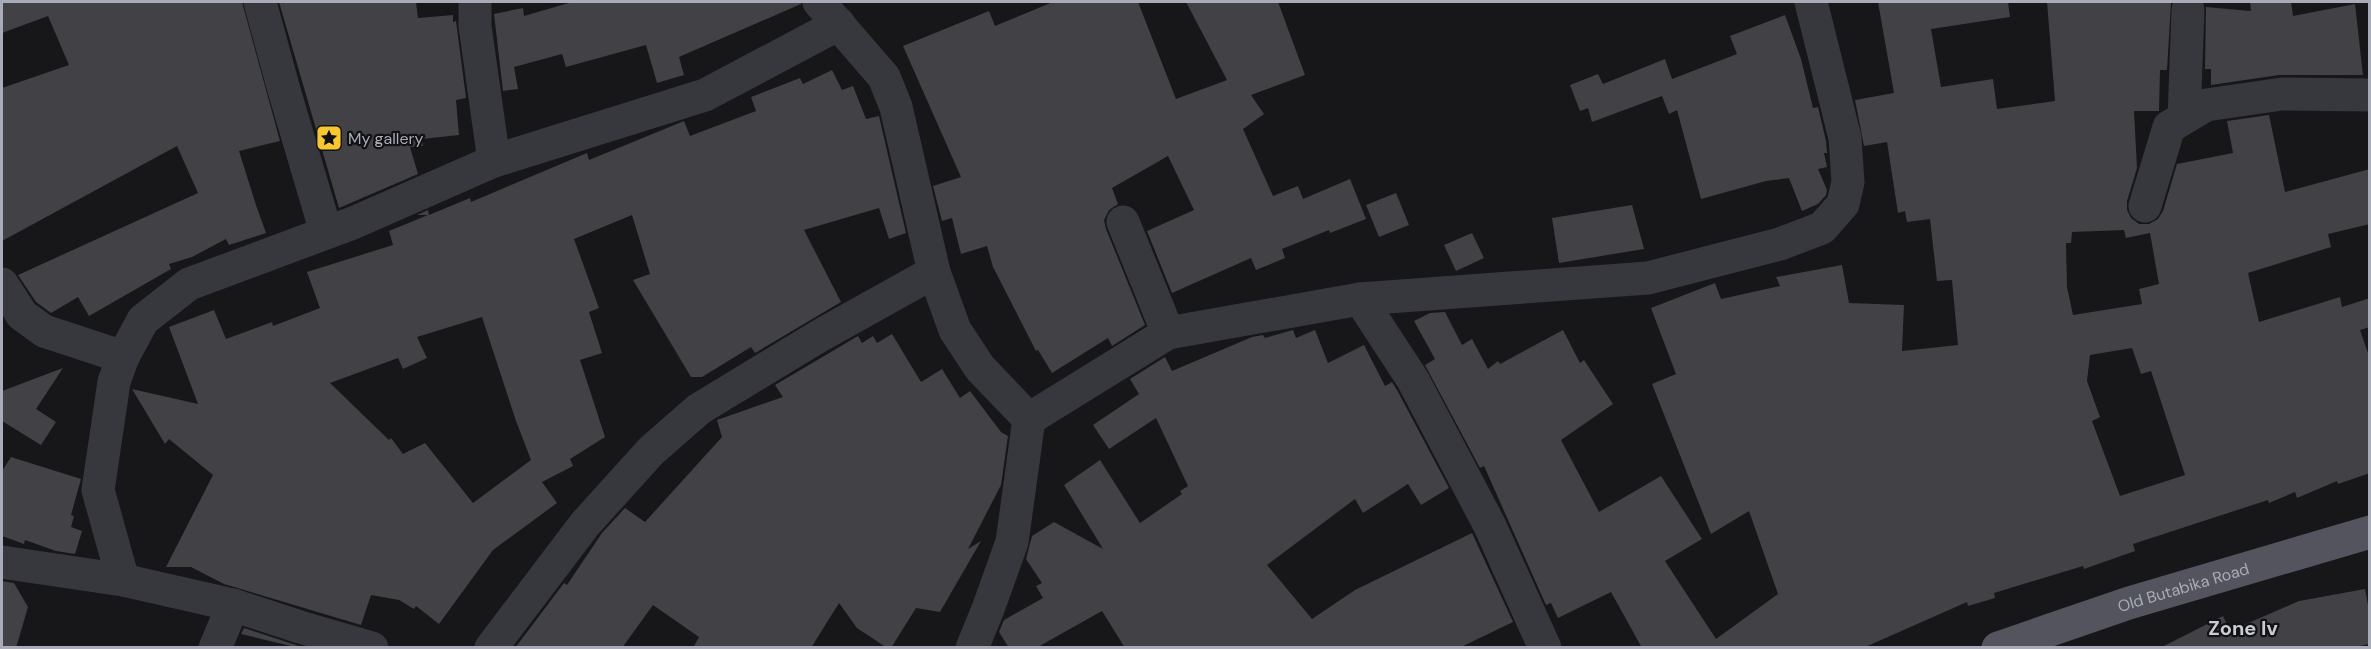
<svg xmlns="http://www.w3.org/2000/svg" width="2371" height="649" font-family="'DM Sans',sans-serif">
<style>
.building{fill:#414146;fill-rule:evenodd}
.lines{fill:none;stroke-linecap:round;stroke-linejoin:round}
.minor{stroke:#37383e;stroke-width:33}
.major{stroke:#53545d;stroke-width:33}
.labels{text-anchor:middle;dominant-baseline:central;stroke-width:4.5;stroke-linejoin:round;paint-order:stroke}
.poi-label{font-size:16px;fill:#a8acb9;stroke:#121114;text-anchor:start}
.street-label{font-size:16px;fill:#a8acb9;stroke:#121114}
.quarter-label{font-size:20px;font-weight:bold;fill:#c9cbd5;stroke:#121114}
</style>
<rect width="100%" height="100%" fill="#171619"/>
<g class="building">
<path d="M2,2H242L280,141L239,151L256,205L266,233L229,245L226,239L192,257L169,264L171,269L89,316L78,297L51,313L36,302L18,275L198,193L177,146L2,241V88L69,65L48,16L2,33Z"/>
<path d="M279,2H416L418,18L453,15V22L456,21L466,98L456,100L459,135L422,139L423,146L410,147L418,174L339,208Z"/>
<path d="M572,2H801V4L679,57L684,75L657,83L646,45L566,67L562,54L514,67L518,89L503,91L494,14L523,8L524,16Z"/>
<path d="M1053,2H1138L1176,99L1227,80L1186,2H1278L1305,75L1251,95L1264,114L1243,129L1273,196L1298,186L1303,199L1350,179L1366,219L1330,233L1329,230L1282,249L1285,258L1256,270L1251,258L1172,293L1147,231L1194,210L1168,156L1112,188L1118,204L1109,210L1104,220L1106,229L1145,325L1112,346L1108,338L1052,373L1038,350L1036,351L993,267L987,246L961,254L952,218L942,221L933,186L961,177L903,46L989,11L995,26Z"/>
<path d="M1878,2H2008L2010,17L1931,29L1941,87L1993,79L1997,109L2055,101L2047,2H2166L2171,3L2167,70H2160L2159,111H2134L2137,168L2127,201V210L2131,218L2139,224H2149L2158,219L2163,211L2177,164L2233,153L2227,121L2269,115L2285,192L2370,169V224L2328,234L2331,247L2248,273L2259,322L2340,297L2342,307L2370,298V327L2360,330L2370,359V473L2338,484L2337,481L2297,498L2295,492L2269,503L2268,500L2133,544L2135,551L2084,569L2083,566L1994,593L1995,598L1968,606L1967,602L1863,648H1642L1611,592L1558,618L1551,603L1546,605L1484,466L1480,468L1425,365L1435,359L1414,321L1430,313L1445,312L1462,345L1472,339L1488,369L1498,361L1500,364L1563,330L1580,363L1584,360L1613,404L1561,440L1599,512L1661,476L1702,539L1665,561L1716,639L1778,594L1749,511L1711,534L1652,384L1676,374L1651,308L1715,283L1721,299L1780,286L1776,277L1842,265L1849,303L1904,305L1902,351L1958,345L1952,280L1937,281L1930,219L1907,222L1905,211L1898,213L1887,142L1864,146L1855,100L1894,93ZM2124,230L2126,238L2150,233L2159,284L2139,289L2142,304L2073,315L2067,287L2066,243H2071L2072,232ZM2132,348L2141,374L2151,371L2185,475L2120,496L2092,421L2100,417L2087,381L2090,355Z"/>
<path d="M2250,2H2291L2293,16L2355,4L2363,75H2279L2211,85V69H2205L2206,7L2251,11Z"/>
<path d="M1785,15L1801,59L1813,108L1818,107L1826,141L1827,153H1824L1827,167L1818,169L1827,190L1826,195L1818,204L1802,211L1789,178L1766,181L1701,199L1677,110L1669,114L1662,96L1592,122L1588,108L1580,111L1570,85L1598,74L1603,84L1665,59L1672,79L1737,54L1730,36Z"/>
<path d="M832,70L842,90L853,86L866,119L879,116L906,233L889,239L879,208L804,230L841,302L755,353L751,347L702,377H691L633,280L650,274L632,215L574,239L599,308L589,312L602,353L580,360L605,437L570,459L573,466L542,482L557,503L493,550L439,624L416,606L414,609L399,600L371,595L361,625L224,584L191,567H166L213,475L169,439L165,444L132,389L198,404L169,327L214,310L226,339L272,322L273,326L320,308L307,272L393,245L389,231L428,215H417L428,210L429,215L470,198L471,202L587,153L589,160L684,121L690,136L756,111L751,97L800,78L803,84ZM482,317L516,421L531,460L473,503L425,443L403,454L391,438L389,440L330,383L398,358L403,369L427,358L417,337Z"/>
<path d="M1396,193L1409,225L1379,237L1366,205Z"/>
<path d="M1632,205L1644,249L1559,263L1552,218Z"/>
<path d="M1472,233L1484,258L1456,271L1444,245Z"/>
<path d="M1293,330L1296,338L1315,330L1328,363L1364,345L1385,386L1392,382L1397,390L1449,488L1421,505L1408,484L1363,513L1355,499L1267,565L1312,619L1355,590L1472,533L1513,622L1459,648H1125L1102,611L1036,648H1009L999,632L1004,620L1043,598L1036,586L1042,583L1026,559L1032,536L1054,522L1103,549L1064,485L1100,460L1140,523L1182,494L1180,491L1188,486L1156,418L1109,449L1093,425L1139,394L1130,379L1165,357L1172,371L1252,337L1263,335L1265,338Z"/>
<path d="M892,334L921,382L942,369L960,398L970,391L1001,432L1008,436L1001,485L968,549L981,541L940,612L916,608L891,648H887L857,628L839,603L811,648H693L699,637L653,605L622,648H515L564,583L567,585L602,533L625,508L645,522L722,437L717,420L783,397L775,385L858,336L862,343L873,336L877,343Z"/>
<path d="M63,368L36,409L56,422L41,445L2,421V391Z"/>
<path d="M11,457L81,479L71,515L74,516L71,527L82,531L75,554L56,551L25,540L24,544L2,536V471Z"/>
<path d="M2,581L14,583L28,607L16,648H2Z"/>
<path d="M2365,589L2370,616V644L2349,648H2160L2223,616L2230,631L2299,601Z"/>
<path d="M244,628L299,646V648L241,634Z"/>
</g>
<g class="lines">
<g class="minor">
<path d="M260,2L284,90L326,232"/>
<path d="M475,2V26L494,161"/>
<path d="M819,2L884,77L896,107L934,272L955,330L980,368L1029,419L1012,542L988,609L972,648"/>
<path d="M2184,118L2188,10"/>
<path d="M2145,206L2169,127L2206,105L2282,94L2370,95"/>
<path d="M1123,222L1168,333"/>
<path d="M2,284L22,315L44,331L123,357"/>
<path d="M1360,299L1648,278L1780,244L1822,228L1843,204L1848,182L1845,138L1811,2"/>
<path d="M1029,419L1168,333L1360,299L1413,380L1490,526L1545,648"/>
<path d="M2,562L123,580L233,605L300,627L372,648"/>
<path d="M123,580L98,490L114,382L123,357L143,320L189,284L353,223L494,161L705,95L839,24"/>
<path d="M215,648L233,605"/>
<path d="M491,648L585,524L651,451L699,409L821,335L934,272"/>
</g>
<path class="major" id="s1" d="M1998,648L2129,603L2370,532"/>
</g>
<defs>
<symbol id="sight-square" viewBox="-11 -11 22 22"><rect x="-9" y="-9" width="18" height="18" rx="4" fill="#f7c631" stroke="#121114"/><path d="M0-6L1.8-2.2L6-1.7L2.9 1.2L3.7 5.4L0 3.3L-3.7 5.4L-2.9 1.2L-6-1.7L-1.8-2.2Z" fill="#111"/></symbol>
</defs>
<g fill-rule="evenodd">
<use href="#sight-square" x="314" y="123" width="30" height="30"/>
</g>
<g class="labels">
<g class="poi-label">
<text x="348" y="138">My gallery</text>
</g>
<g class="street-label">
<text stroke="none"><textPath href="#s1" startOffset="195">Old Butabika Road</textPath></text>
</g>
<g class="quarter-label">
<text x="2243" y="628">Zone Iv</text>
</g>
</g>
<rect width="2371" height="649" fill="none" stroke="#a8acb9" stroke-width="6"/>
</svg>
